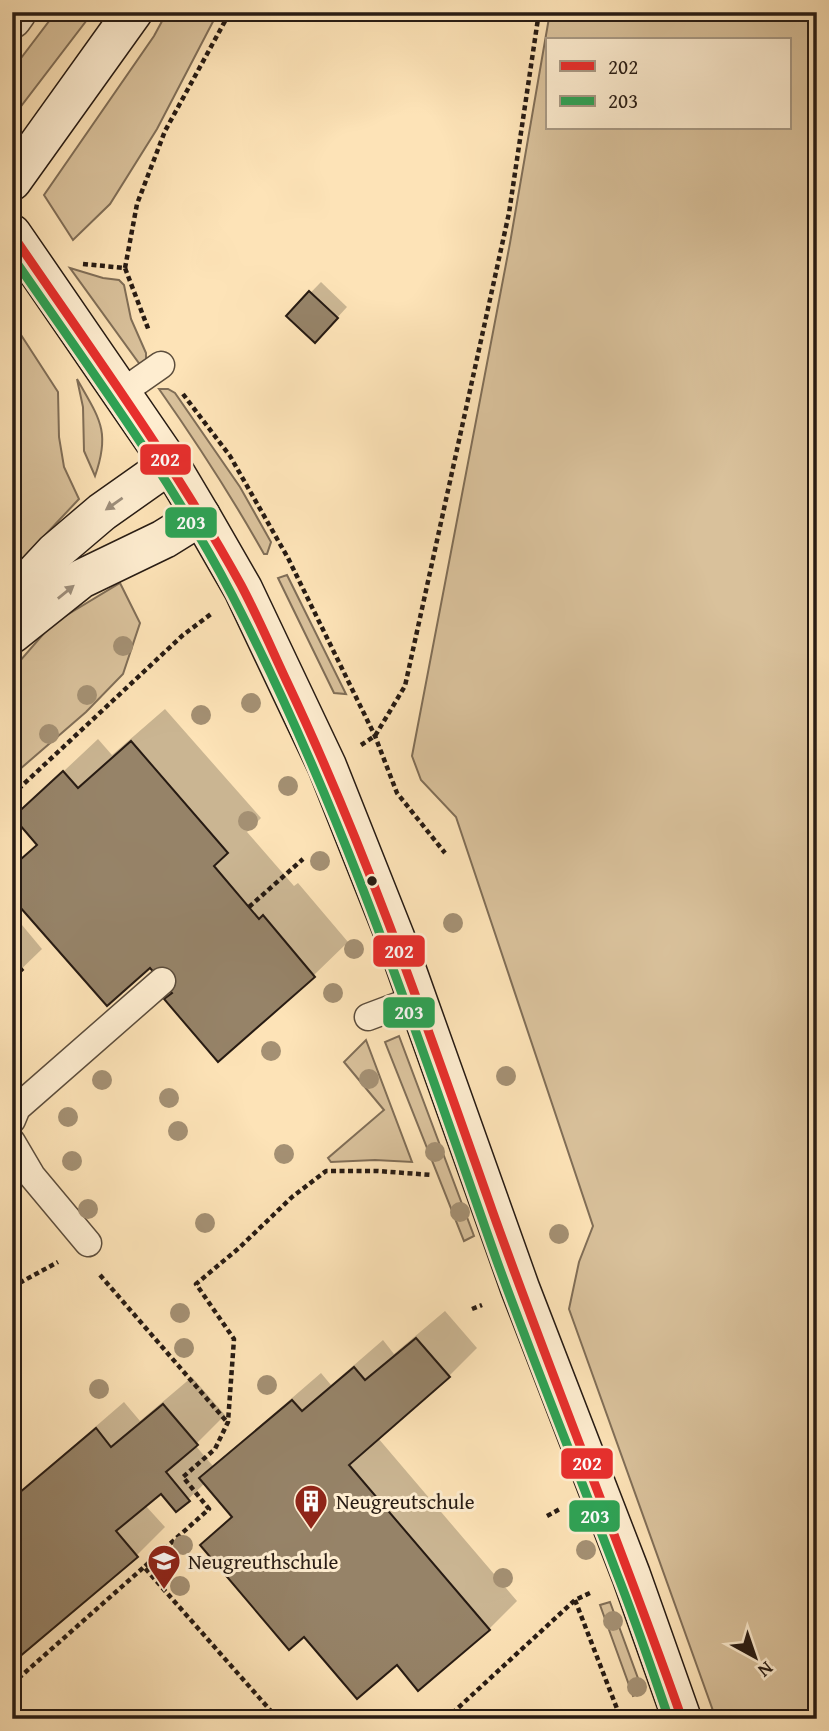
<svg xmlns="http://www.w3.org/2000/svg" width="829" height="1731" font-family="'Gentium Book Plus',serif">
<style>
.green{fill:#d9c19b;stroke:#806e57;stroke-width:2;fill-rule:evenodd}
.shadow{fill:#0003}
.building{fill:#968368;stroke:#271b13;stroke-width:2}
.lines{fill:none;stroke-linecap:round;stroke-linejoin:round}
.lane-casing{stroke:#5c4d3c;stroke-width:29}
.street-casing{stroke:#5c4d3c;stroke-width:41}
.secondary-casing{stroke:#271b13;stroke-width:41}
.path{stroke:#271b13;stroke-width:4.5;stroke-dasharray:5 3.5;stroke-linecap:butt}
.lane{stroke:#feedd0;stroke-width:26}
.street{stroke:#feedd0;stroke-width:38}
.secondary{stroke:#feedd0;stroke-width:38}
.bus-1-casing{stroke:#feedd0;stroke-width:14}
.bus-2-casing{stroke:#feedd0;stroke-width:14}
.bus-1{stroke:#e72f2d;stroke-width:9}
.bus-2{stroke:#2ea355;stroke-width:9}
.tree{fill:#a49073}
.oneway{fill:#9d8e7b}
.bus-dot{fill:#271b13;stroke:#feedd0;stroke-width:2.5}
.labels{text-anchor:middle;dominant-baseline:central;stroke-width:6;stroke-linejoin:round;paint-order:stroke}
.poi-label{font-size:21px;fill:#271b13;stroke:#feedd0;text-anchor:start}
.line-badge{stroke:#feedd0;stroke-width:2.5}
.badge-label{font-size:19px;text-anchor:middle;font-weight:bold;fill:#fff}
</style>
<rect width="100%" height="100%" fill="#fde3b7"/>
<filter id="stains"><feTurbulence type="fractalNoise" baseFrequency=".00286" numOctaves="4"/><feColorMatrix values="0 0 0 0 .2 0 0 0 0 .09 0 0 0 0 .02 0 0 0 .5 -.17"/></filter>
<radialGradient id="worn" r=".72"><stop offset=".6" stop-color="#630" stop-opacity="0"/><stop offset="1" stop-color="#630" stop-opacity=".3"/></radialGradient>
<g class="green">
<path d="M56,12H93L12,118V70Z"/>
<path d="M167,12H218L157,129L110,204L73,240L44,195L154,36Z"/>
<path d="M550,12H817V1719H716L569,1309L579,1262L593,1226L456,817L421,780L412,756L510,243ZM789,40V128H547V40Z"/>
<path d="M70,268L103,278L119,280L124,285L131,319L146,353V362L141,366Z"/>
<path d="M12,321L58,392L59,437L64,467L79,499L12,570Z"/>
<path d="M77,379C99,418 111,431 95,476L84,451L83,407Z"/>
<path d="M159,389H168L175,393L240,487L271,542L267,554H264C232,497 197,443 159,389Z"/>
<path d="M287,575L346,694L334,693L278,578Z"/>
<path d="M120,583L140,623L123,674L86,712L12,776V670L52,624Z"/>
<path d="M399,1036L474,1236L464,1241L385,1042Z"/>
<path d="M366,1040L412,1162L375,1160L331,1162L328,1158L384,1110L344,1062Z"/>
<path d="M610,1602L643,1692L633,1696L600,1605Z"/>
</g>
<g class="shadow">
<path d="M321,282L347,307L325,331L288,316Z"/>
<path d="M165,709L261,818L247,832L294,886L298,883L348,942L314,975L219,1059L174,992L150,965L12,868L38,843L15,817L98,739L112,755Z"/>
<path d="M22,925L42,949L12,978V933Z"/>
<path d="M445,1311L477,1348L449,1376L378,1438L517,1601L489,1629L397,1662L304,1635L202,1545L232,1515L205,1483L177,1510L161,1491L145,1505L165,1527L137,1555L12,1661V1546L18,1541L12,1535V1499L124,1402L140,1421L192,1377L225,1415L195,1445L213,1466L321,1373L331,1385L383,1340L394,1354Z"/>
<path d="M518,1709L532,1719H509Z"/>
</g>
<g class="building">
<path d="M309,291L338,318L315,343L286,316Z"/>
<path d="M131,741L228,853L214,866L259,919L263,915L315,977L218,1062L164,999L172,993L150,968L107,1006L12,898V867L37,845L13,817L63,771L78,788Z"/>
<path d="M12,957L23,970L12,980Z"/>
<path d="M416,1338L450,1377L349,1465L490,1630L418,1691L397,1665L357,1699L304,1637L289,1650L200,1545L232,1517L199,1478L292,1400L302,1411L354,1367L365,1380Z"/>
<path d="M163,1404L198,1445L166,1472L190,1501L176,1512L161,1494L116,1531L138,1557L12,1663V1548L18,1544L12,1538V1499L96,1428L111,1447Z"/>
</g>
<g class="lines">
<defs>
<g id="lane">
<path d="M121,393L161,365"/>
<path d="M368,1017L416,999"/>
<path d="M12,1120L17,1108L162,981"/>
<path d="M12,1142L32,1176L88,1243"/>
</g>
<path id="street" d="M12,19L17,12"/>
<g id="secondary">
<path d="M12,181L133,12"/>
<path d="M12,234L170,464L201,516L243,589L327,766L395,937L520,1288L631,1575L682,1719"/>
<path d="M12,610L28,581L55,552L102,512L170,464"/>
<path d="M12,634L81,579L164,539L201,516"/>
</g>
</defs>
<use href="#lane" class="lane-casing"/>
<use href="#street" class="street-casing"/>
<use href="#secondary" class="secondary-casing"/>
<g class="path">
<path d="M83,264L125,268L149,331"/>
<path d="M125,268L137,204L165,131L230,12"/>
<path d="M183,394L230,456L288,558L375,736L397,793L445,853"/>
<path d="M361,745L375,736L405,686L509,213L539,12"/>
<path d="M12,795L183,635L211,614"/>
<path d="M249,907L303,859"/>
<path d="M100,1275L227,1422"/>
<path d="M12,1287L58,1262"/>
<path d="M472,1309L482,1305"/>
<path d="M547,1516L560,1509"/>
<path d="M575,1600L621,1719"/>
<path d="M12,1684L144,1567"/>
<path d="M278,1719L144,1567L209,1509L183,1477L215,1449L228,1422L234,1339L196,1284L239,1248L292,1197L326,1171H378L432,1175"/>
<path d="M446,1719L575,1600L592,1592"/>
</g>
<use href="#lane" class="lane"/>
<use href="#street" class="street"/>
<use href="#secondary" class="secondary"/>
<defs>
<path id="bus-1" d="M12,234C91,350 174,463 241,585C258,617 272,650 287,682C368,853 429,1032 492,1210C553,1381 622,1548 682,1719"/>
<path id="bus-2" d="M12,256C88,367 170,476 232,595C343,809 418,1038 498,1264C536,1368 578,1471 617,1574C636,1622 652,1670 669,1719"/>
</defs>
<use href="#bus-1" class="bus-1-casing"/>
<use href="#bus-2" class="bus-2-casing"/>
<use href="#bus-1" class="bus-1"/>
<use href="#bus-2" class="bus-2"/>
</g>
<g class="tree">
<circle cx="123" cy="646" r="10"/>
<circle cx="87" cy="695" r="10"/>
<circle cx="251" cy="703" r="10"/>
<circle cx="201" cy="715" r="10"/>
<circle cx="49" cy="734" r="10"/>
<circle cx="288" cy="786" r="10"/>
<circle cx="248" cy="821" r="10"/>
<circle cx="320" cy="861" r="10"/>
<circle cx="453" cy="923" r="10"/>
<circle cx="354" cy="949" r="10"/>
<circle cx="333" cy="993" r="10"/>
<circle cx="271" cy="1051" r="10"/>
<circle cx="506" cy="1076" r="10"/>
<circle cx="369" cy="1079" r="10"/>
<circle cx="102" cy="1080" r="10"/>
<circle cx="169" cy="1098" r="10"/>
<circle cx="68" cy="1117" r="10"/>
<circle cx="178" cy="1131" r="10"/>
<circle cx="435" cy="1152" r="10"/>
<circle cx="284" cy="1154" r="10"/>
<circle cx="72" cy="1161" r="10"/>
<circle cx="88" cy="1209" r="10"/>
<circle cx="460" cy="1212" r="10"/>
<circle cx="205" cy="1223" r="10"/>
<circle cx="559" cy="1234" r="10"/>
<circle cx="180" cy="1313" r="10"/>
<circle cx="184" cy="1348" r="10"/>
<circle cx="267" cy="1385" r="10"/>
<circle cx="99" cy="1389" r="10"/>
<circle cx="183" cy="1545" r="10"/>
<circle cx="586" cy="1550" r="10"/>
<circle cx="503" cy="1578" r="10"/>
<circle cx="180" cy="1586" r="10"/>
<circle cx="613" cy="1621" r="10"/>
<circle cx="637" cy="1687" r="10"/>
</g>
<defs><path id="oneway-solid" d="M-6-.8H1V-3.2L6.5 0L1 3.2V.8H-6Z" transform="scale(1.75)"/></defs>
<g class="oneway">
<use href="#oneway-solid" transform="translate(114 504) rotate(145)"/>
<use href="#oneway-solid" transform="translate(66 592) rotate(-39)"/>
</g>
<defs>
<symbol id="building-pin" viewBox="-11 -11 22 30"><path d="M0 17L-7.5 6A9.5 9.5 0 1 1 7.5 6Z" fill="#8f2418" stroke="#feedd0"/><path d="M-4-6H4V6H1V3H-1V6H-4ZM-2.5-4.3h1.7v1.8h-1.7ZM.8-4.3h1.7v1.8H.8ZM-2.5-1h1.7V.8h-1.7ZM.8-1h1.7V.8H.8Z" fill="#fff"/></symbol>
<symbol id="school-pin" viewBox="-11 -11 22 30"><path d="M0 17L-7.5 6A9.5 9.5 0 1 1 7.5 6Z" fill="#8f2418" stroke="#feedd0"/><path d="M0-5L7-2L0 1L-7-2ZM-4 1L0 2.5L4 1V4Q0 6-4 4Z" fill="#fff"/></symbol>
</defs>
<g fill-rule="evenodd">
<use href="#building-pin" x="292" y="1482" width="38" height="52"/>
<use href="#school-pin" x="145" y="1542" width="38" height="52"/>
</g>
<circle class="bus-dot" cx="372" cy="881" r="6"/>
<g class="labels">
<g class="poi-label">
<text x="336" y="1501">Neugreutschule</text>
<text x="188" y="1561">Neugreuthschule</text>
</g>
</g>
<g class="line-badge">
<rect x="139" y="443" width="53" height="33" rx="7" fill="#e72f2d"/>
<rect x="164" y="506" width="54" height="33" rx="7" fill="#2ea355"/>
<rect x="372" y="934" width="54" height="34" rx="7" fill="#e72f2d"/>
<rect x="382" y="996" width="54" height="33" rx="7" fill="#2ea355"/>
<rect x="560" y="1447" width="54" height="33" rx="7" fill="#e72f2d"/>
<rect x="568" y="1499" width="53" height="34" rx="7" fill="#2ea355"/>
</g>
<g class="badge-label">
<text x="165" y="466">202</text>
<text x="191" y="529">203</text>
<text x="399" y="958">202</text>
<text x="409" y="1019">203</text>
<text x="587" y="1470">202</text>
<text x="595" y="1523">203</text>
</g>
<rect width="829" height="1731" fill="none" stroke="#fde3b7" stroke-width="42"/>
<rect x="14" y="14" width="801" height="1703" fill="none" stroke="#271b13" stroke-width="3.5"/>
<rect x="21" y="21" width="787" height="1689" fill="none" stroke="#271b13" stroke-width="2"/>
<rect x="546" y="38" width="245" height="91" fill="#feedd0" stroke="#a89984" stroke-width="2"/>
<rect x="560" y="61" width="35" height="10" fill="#e72f2d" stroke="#a89984" stroke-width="2"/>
<text x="608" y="74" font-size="21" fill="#271b13">202</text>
<rect x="560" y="96" width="35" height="10" fill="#2ea355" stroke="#a89984" stroke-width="2"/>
<text x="608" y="108" font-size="21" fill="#271b13">203</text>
<g transform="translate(755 1657) rotate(140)" stroke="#feedd0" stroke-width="5" paint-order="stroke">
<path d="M0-5L12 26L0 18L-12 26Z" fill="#271b13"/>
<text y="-10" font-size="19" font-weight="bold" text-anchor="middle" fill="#271b13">N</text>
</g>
<rect width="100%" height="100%" filter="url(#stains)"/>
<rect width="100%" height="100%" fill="url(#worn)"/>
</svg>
